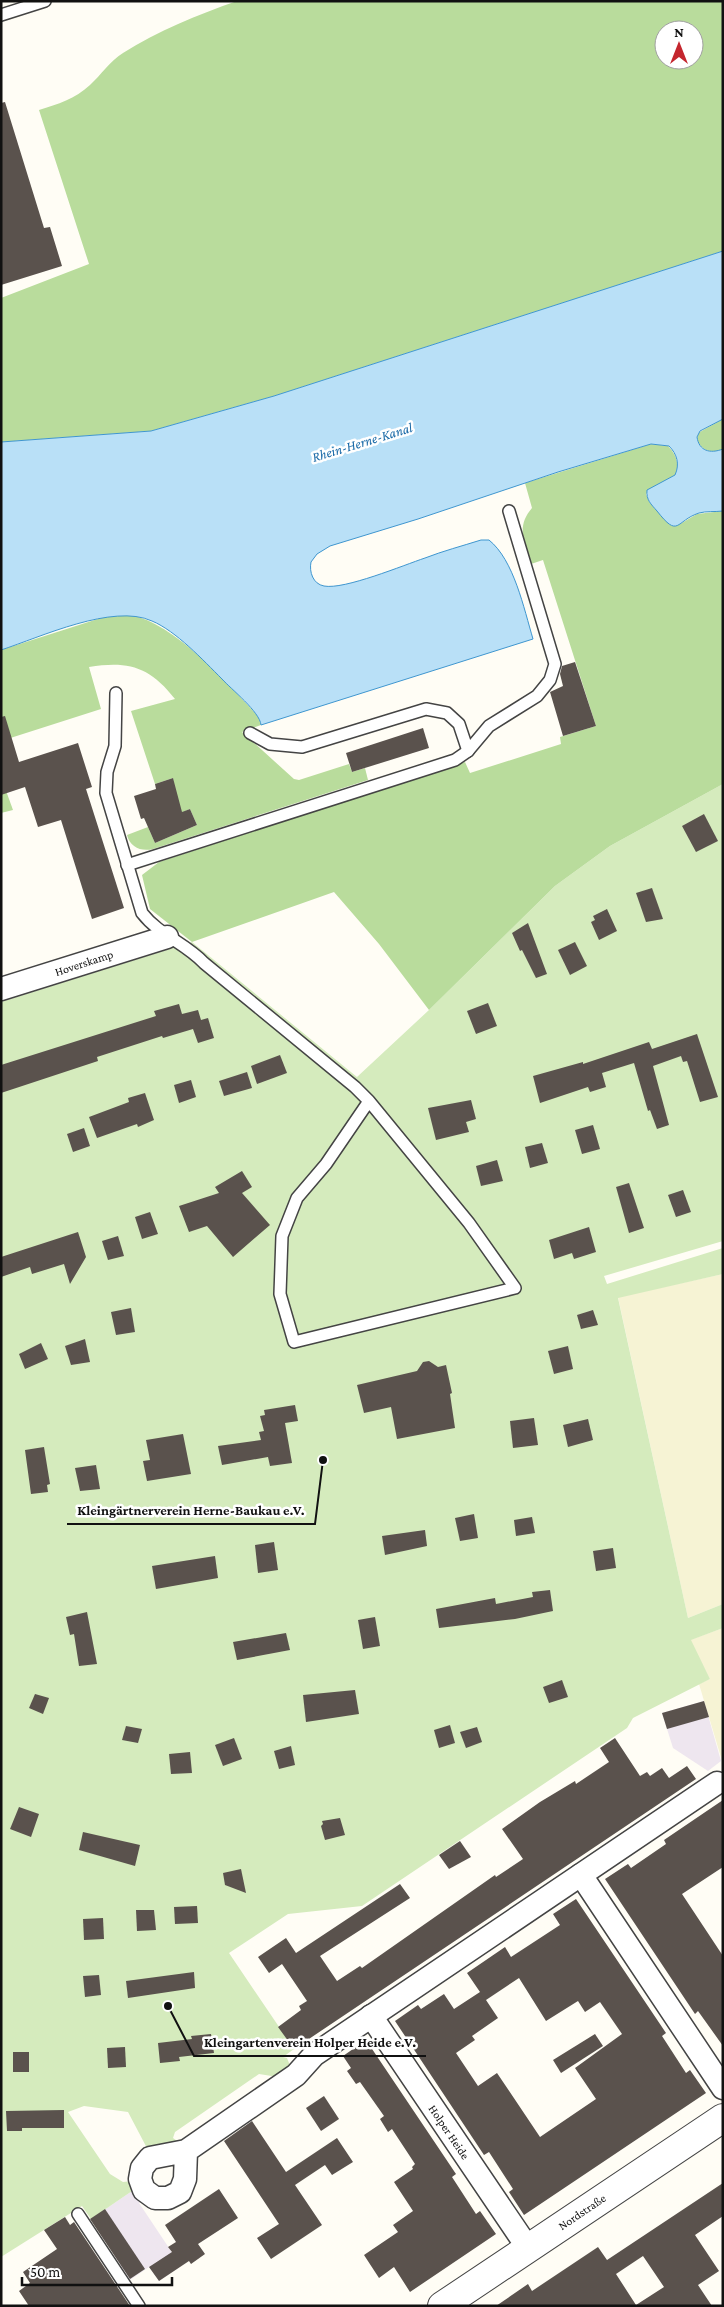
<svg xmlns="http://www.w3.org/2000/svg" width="724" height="2307" font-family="'Crimson Pro',serif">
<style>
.industrial{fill:#eee6ef}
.farmland{fill:#f6f3d4}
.green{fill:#d5ebbd}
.forest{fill:#b9dc9c;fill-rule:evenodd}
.water{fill:#b9e0f7;stroke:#3f96cf}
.building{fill:#5a524d;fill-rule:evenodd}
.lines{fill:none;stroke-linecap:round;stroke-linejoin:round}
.service-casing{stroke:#444;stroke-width:14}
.minor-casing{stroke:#444;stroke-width:25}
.tertiary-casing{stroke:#444;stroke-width:30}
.service{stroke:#fff;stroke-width:11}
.minor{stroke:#fff;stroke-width:22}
.tertiary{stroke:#fff;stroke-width:28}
.labels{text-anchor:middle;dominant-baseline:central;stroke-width:5;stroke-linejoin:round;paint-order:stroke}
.street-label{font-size:12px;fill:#111;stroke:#fff}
.water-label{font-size:14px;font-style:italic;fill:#1768a6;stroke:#fff}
.leader{fill:none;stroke:#111;stroke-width:2}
.callout-dot{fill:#111;stroke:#fff;stroke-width:2}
.callout-label{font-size:14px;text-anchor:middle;font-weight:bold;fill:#111;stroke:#fff;stroke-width:5;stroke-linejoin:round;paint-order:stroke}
</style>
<rect width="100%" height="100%" fill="#fffdf5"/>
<g class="industrial">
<path d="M704,1701L721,1761L708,1771L673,1748L662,1713Z"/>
<path d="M135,2189L143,2200L139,2203L181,2266L159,2281L149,2267L130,2280L91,2219Z"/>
</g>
<g class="farmland">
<path d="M723,1274V1604L688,1618L618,1297Z"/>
<path d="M723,1628V1764L699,1684L710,1679L690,1640Z"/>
</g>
<path class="green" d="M723,784V1241L604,1276L607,1284L723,1248V1274L618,1298L688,1618L723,1604V1628L691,1640L710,1679L633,1718L627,1728L362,1906L288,1914L229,1953L294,2049L283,2057L287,2058L291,2068L278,2077L259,2074L175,2132L173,2138L180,2143L148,2150L128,2112L84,2106L68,2112L110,2174L123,2182L133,2181L135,2189L91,2219L82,2206L1,2257V1002L192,942L357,1077L429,1010L555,886L610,846Z"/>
<g class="forest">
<path d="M237,1H723V251L274,396L151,431L1,442V298L89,264L39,110C58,104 75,99 90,85C101,75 110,61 123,53C158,31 197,15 237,1ZM664,30H694V60H664Z"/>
<path d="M723,419V449C711,454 701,451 697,439L698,433Z"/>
<path d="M651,444L668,446C676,454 680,464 675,475L646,494L650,503L672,526L680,524L697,514L723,511V784L610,846L555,886L429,1010L379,944L334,892L192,942L150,909L142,875L159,862L465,762L470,773L561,744L560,737L596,726L543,560L531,564C524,543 516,526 532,508L525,483Z"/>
<path d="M126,615C170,617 231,687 260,718L261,725L242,732L294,779L299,780L349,764L352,772L365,768L368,780L153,849C141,852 130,847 127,835L148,827L155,843L197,825L190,809L176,815L173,778L155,784L131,711L175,699C149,666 128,661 89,667L101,709L1,741V650L104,617Z"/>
<path d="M1,777L13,810L1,813Z"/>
</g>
<path class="water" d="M723,251V419L700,431L697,437C699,451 710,454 723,449V511C715,512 706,511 699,513C675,521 679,539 657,511C651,504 646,500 647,490L675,475C680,464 677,454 669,446L651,444L558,472L418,519L330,546L317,554L311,562C309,572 313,584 324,586C344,590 404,565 425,558C443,551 462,546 481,540H489C514,560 524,609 533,639L261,725C260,712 231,689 222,679C203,660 176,631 152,621C113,603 41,637 1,650V442L151,431L274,396Z"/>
<g class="building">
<path d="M5,102L44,228L50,227L62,266L1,285V103Z"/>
<path d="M575,662L596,726L563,736L550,692L563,686L560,674L562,666Z"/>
<path d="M5,716L19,762L78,743L92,787L86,789L124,908L92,919L61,820L38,827L25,787L1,795V717Z"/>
<path d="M423,728L429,748L352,772L346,753Z"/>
<path d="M173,778L182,812L190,809L197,825L155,843L144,818L141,819L134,796L156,789L155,784Z"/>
<path d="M704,814L718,841L696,852L682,826Z"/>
<path d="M652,888L663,919L646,922L636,893Z"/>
<path d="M607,909L617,931L599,940L591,922L595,920L593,916Z"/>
<path d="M528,923L547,974L536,978L522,950L520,951L512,933Z"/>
<path d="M575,942L587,966L570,975L558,950Z"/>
<path d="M488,1003L497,1026L476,1034L467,1011Z"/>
<path d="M179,1004L182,1014L198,1010L201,1020L208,1018L214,1038L198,1043L193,1029L163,1038L162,1036L97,1057L98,1061L1,1093V1065L156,1016L154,1011Z"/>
<path d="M697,1034L718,1097L700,1102L687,1061L683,1062L681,1056L653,1066L669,1125L657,1129L650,1110L648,1111L634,1063L602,1073L606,1087L590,1092L588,1087L540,1103L533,1076L583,1062V1064L649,1042L652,1049Z"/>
<path d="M280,1055L287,1073L257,1084L251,1066Z"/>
<path d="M247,1072L252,1088L224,1096L219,1081Z"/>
<path d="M191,1080L196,1097L179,1103L174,1085Z"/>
<path d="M145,1093L154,1120L138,1127L137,1124L97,1138L89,1117L129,1102L128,1098Z"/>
<path d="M471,1100L476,1119L466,1122L469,1132L436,1140L428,1108Z"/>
<path d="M593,1125L600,1149L582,1154L575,1130Z"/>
<path d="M84,1128L90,1146L73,1152L67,1134Z"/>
<path d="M542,1143L548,1163L530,1168L525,1147Z"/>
<path d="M497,1160L503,1181L481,1186L476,1166Z"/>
<path d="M242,1171L252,1187L242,1193L270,1225L233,1257L207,1226L189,1232L179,1206L219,1193L215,1187Z"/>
<path d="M629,1183L644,1228L629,1233L616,1187Z"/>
<path d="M683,1190L691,1212L676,1217L668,1195Z"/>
<path d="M150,1212L158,1234L142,1239L135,1217Z"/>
<path d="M589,1227L596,1252L574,1259L572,1253L554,1259L549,1240Z"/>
<path d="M78,1232L86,1257L70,1284L64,1264L32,1274L30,1267L1,1277V1257Z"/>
<path d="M118,1236L124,1256L108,1260L102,1241Z"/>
<path d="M131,1308L135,1332L116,1335L111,1312Z"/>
<path d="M593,1310L598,1325L581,1329L577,1315Z"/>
<path d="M85,1339L90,1362L71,1365L65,1346Z"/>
<path d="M41,1343L48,1359L25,1369L19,1354Z"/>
<path d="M568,1346L573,1369L554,1374L548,1351Z"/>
<path d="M429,1361L438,1367L446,1365L452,1393L450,1394L455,1428L397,1439L391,1407L364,1413L357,1385L417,1371L423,1362Z"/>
<path d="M295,1405L298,1421L285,1423L292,1463L270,1466L268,1457L222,1465L218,1446L261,1440L259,1432L264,1431L260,1416L265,1415L264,1410Z"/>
<path d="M534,1418L538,1445L513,1448L510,1421Z"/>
<path d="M588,1419L593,1440L568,1447L563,1425Z"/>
<path d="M183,1434L191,1474L147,1481L143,1461L150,1460L146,1440Z"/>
<path d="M44,1447L50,1484L47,1485L48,1492L31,1494L25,1450Z"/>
<path d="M96,1465L100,1489L80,1491L75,1468Z"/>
<path d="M474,1514L478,1538L460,1541L455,1518Z"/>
<path d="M532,1517L535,1533L516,1536L514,1520Z"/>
<path d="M425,1530L427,1546L385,1555L382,1536Z"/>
<path d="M274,1542L278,1570L258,1573L255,1545Z"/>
<path d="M613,1548L616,1568L596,1571L593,1551Z"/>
<path d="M215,1556L218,1578L156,1589L152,1566Z"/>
<path d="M550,1590L553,1611L515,1619L439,1628L436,1609L495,1598L496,1604L533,1597L532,1592Z"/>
<path d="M87,1612L97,1664L79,1666L74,1634L70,1635L66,1617Z"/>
<path d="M375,1617L380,1646L363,1649L358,1620Z"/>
<path d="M286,1633L290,1650L237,1660L233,1642Z"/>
<path d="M562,1680L568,1697L549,1703L543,1687Z"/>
<path d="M355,1690L359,1714L306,1722L303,1695Z"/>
<path d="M35,1694L49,1698L43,1714L29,1708Z"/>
<path d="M704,1701L709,1717L667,1729L662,1713Z"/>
<path d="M450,1725L455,1743L439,1748L434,1730Z"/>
<path d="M126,1726L142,1729L138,1743L122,1740Z"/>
<path d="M477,1727L482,1742L466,1748L460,1732Z"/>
<path d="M234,1738L242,1759L223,1766L215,1745Z"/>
<path d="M615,1738L640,1776L647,1772L650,1776L662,1768L669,1778L687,1766L696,1779L294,2049L278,2027L301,2010L299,2006L307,2001L282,1964L269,1973L258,1957L286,1938L296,1953L400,1884L410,1898L320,1956L337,1981L360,1966L362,1968L495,1875L496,1877L523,1859L502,1829L540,1802L575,1781L576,1784L609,1762L600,1748Z"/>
<path d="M291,1746L295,1765L279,1769L274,1751Z"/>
<path d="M190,1752L192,1773L171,1774L169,1754Z"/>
<path d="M723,1800V1867L682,1894L723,1956V2046L698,2011L695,2014L605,1879L628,1864L631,1868L666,1844L664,1840Z"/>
<path d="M19,1807L39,1814L31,1837L10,1829Z"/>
<path d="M340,1818L345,1835L325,1840L321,1826L323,1824L322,1821Z"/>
<path d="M83,1832L140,1845L135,1866L79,1850Z"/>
<path d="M460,1841L471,1857L449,1869L439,1855Z"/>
<path d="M241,1869L246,1893L225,1885L223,1873Z"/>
<path d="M576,1899L666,2033L662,2036L686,2073L690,2070L706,2093L524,2215L509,2192L513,2189L489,2152L484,2155L395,2021L418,2005L421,2009L444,1994L454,2009L480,1992L467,1973L505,1947L511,1957L560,1925L553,1914ZM519,1978L546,2021L578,2001L585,2012L600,2002L622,2034L575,2068L596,2099L540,2137L497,2073L478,2086L456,2053L475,2040L472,2036L498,2018L486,2000Z"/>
<path d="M197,1906L198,1923L175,1924L174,1907Z"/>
<path d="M136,1910H154L156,1930L137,1931Z"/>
<path d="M103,1918L104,1939L84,1940L83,1919Z"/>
<path d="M194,1972L195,1988L128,1998L126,1981Z"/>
<path d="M99,1975L101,1995L85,1997L83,1976Z"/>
<path d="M211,2034L214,2053L179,2057L180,2061L160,2063L158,2043L192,2039L191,2036Z"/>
<path d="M595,2034L603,2046L561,2073L553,2060Z"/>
<path d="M366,2040L456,2174L452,2177L476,2214L480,2211L496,2234L410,2292L394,2267L379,2278L364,2255L398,2232L393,2225L413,2211L394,2182L413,2169L412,2167L415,2164L392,2129L388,2132L380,2119L384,2116L360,2082L356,2084L347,2071L351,2068L343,2056Z"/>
<path d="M125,2047L126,2067L108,2068L107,2048Z"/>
<rect x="13" y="2052" width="16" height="20"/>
<path d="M324,2096L339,2119L321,2131L306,2108Z"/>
<path d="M64,2110V2128H22V2131H7L6,2111Z"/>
<path d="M252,2121L286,2172L337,2138L353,2162L332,2175L325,2165L295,2185L322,2225L271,2259L257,2238L279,2224L224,2141Z"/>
<path d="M723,2183V2216L695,2235L719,2271L698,2285L712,2306H496L528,2284L532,2291L598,2247L607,2260ZM643,2256L664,2287L636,2305L616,2274Z"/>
<path d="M219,2189L238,2218L198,2244L205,2254L191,2264L189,2261L159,2281L149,2267L172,2252L168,2247L176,2242L165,2225Z"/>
<path d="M105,2209L145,2269L130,2279L90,2219Z"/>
<path d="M65,2217L70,2225L74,2222L130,2306H29L19,2291L30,2283L23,2272L57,2249L44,2230Z"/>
</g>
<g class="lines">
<defs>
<g id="service">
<path d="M1,15L45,1"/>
<path d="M116,693L115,746L107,772L106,793L142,913C159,935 185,943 204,963L355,1087L369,1101L469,1223L515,1288L294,1342L280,1294L282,1236L297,1198L326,1164L369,1101"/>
<path d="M250,733L270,744L302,747L426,709L447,713L459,724L468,751"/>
<path d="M127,865L455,760L468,751L489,726L537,696L550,680L555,664L509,511"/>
<path d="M78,2214L139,2306"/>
</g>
<g id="minor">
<path d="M1,989L167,937"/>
<path d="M581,1875L723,2088"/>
<path d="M371,2016L528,2248"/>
<path d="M186,2151L185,2179L180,2192L168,2198H155L144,2190L140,2179L142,2168L150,2158L186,2151L296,2075L314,2055L717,1783"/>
</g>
<path id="tertiary" d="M442,2306L723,2118"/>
</defs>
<use href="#service" class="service-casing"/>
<use href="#minor" class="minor-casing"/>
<use href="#tertiary" class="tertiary-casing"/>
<use href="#service" class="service"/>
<use href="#minor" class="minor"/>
<use href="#tertiary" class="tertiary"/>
</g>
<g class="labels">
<g class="street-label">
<text transform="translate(84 963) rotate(-18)">Hoverskamp</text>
<text transform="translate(449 2132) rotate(56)">Holper Heide</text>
<text transform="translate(582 2212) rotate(-34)">Nordstraße</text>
</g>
<g class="water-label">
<text transform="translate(362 442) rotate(-17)">Rhein-Herne-Kanal</text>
</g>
</g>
<path class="leader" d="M323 1460L315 1524H67M168 2006L194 2056H426"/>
<g class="callout-dot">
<circle cx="323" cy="1460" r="5"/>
<circle cx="168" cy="2006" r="5"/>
</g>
<g class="callout-label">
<text x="191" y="1515">Kleingärtnerverein Herne-Baukau e.V.</text>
<text x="310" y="2047">Kleingartenverein Holper Heide e.V.</text>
</g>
<rect width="724" height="2307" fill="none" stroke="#111111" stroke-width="5"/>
<g transform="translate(679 45)"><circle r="24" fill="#ffffff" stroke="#a0a0a0"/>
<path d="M0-4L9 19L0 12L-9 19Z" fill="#c4262e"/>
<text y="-8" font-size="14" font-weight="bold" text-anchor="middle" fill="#111111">N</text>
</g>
<path d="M22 2277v8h150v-8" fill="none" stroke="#111111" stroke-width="2.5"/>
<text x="30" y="2277" font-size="15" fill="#111111" stroke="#ffffff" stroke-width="4" paint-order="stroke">50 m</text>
</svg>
